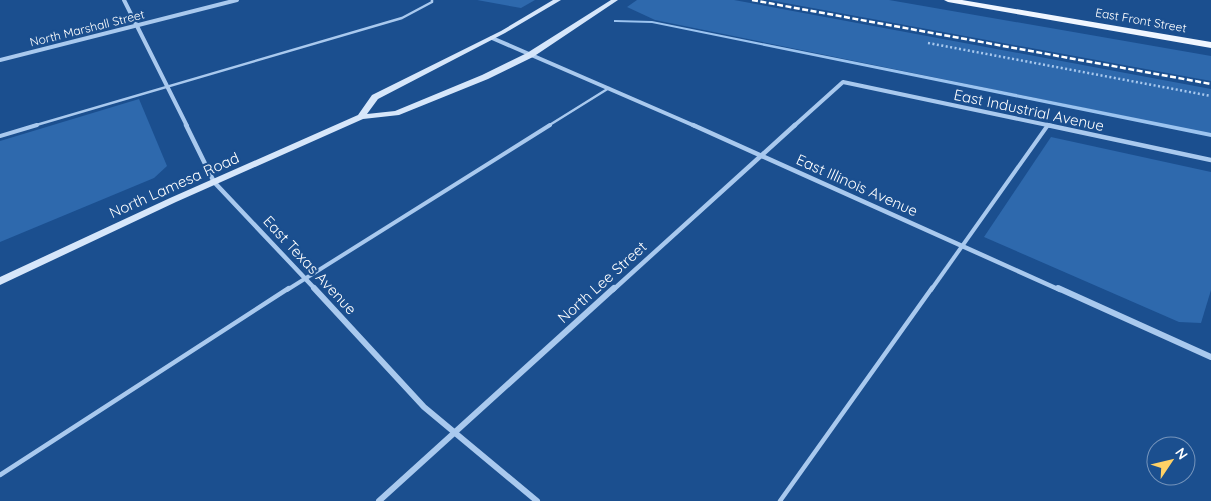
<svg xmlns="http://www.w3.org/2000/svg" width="1211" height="501" font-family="Quicksand,sans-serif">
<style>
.green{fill:#2e69ad}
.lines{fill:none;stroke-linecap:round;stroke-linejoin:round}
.stream{fill:#9cc4f0;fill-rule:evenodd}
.path{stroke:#a9c9ee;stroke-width:2.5;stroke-dasharray:2 2.5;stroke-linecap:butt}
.lane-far2{stroke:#a9c9ee;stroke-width:2.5}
.lane-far1{stroke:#a9c9ee;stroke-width:4}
.lane{stroke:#a9c9ee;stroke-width:4.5}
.street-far2{stroke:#a9c9ee;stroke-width:4}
.street-far1{stroke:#a9c9ee;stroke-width:4.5}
.street{stroke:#a9c9ee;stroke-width:6}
.secondary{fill:#d6e6fa;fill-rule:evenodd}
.primary{fill:#f0f6ff;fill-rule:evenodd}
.rail{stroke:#fff;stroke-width:2.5;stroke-dasharray:6 2.5;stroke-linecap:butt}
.labels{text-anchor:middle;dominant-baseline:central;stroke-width:4.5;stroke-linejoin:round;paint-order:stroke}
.far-street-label{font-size:12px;fill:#fff;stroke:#1b4f8f}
.street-label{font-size:15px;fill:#fff;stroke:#1b4f8f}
</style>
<rect width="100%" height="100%" fill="#1b4f8f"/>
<g class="green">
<path d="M477,0H535L521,8Z"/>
<path d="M637,0H734L1211,89V134L655,20L627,7Z"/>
<path d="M769,0H889L1211,56V81Z"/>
<path d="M139,99L167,166L154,178L0,242V141Z"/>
<path d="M1051,137L1211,172V290L1201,323L1179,322L984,237Z"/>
</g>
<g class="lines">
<path class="stream" d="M614,20L652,21L1211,133V137L652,23L616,22H614Z"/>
<path class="path" d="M928,43L1211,96"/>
<g class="lane-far2">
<path d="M33,126L402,18L432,2V0"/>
<path d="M548,126L609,88"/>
</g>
<g class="lane-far1">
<path d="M0,136L37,125"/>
<path d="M287,290L550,125"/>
<path d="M931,290L1048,125"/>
</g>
<g class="lane">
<path d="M0,475L289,288"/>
<path d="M780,501L932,288"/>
</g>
<g class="street-far2">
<path d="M124,0L187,126"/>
<path d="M492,38L695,126"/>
<path d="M0,60L237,0"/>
<path d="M794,126L843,82L1052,126"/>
</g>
<g class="street-far1">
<path d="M186,125L214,182L316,290"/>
<path d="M693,125L1060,290"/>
<path d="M1047,125L1211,160"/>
<path d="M613,290L795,125"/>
</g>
<g class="street">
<path d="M314,288L424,407L537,501"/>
<path d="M1058,288L1211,357"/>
<path d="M379,501L614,288"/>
</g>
<path class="secondary" d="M553,0H561L505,33L378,99L367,114L395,111L482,75L527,53L611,0H618L533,57L488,79L399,115L363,119L176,202L0,285V277L170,198L358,115L372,95L501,31Z"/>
<path class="primary" d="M944,0H962L1211,42V48L948,2Z"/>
<path class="rail" d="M752,0L1211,84"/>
</g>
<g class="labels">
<g class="far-street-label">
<text transform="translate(1141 20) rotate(10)">East Front Street</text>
<text transform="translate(87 28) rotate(-14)">North Marshall Street</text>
</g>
<g class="street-label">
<text transform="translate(1029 110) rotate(12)">East Industrial Avenue</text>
<text transform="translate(174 185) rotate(-24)">North Lamesa Road</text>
<text transform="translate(857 185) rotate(24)">East Illinois Avenue</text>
<text transform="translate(310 265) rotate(47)">East Texas Avenue</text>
<text transform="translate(602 282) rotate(-42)">North Lee Street</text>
</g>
</g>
<g transform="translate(1171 461) rotate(55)"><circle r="24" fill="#1b4f8f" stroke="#7695bc"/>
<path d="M0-4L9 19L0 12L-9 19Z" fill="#ffd166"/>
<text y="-8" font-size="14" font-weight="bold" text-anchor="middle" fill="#ffffff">N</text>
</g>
</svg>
